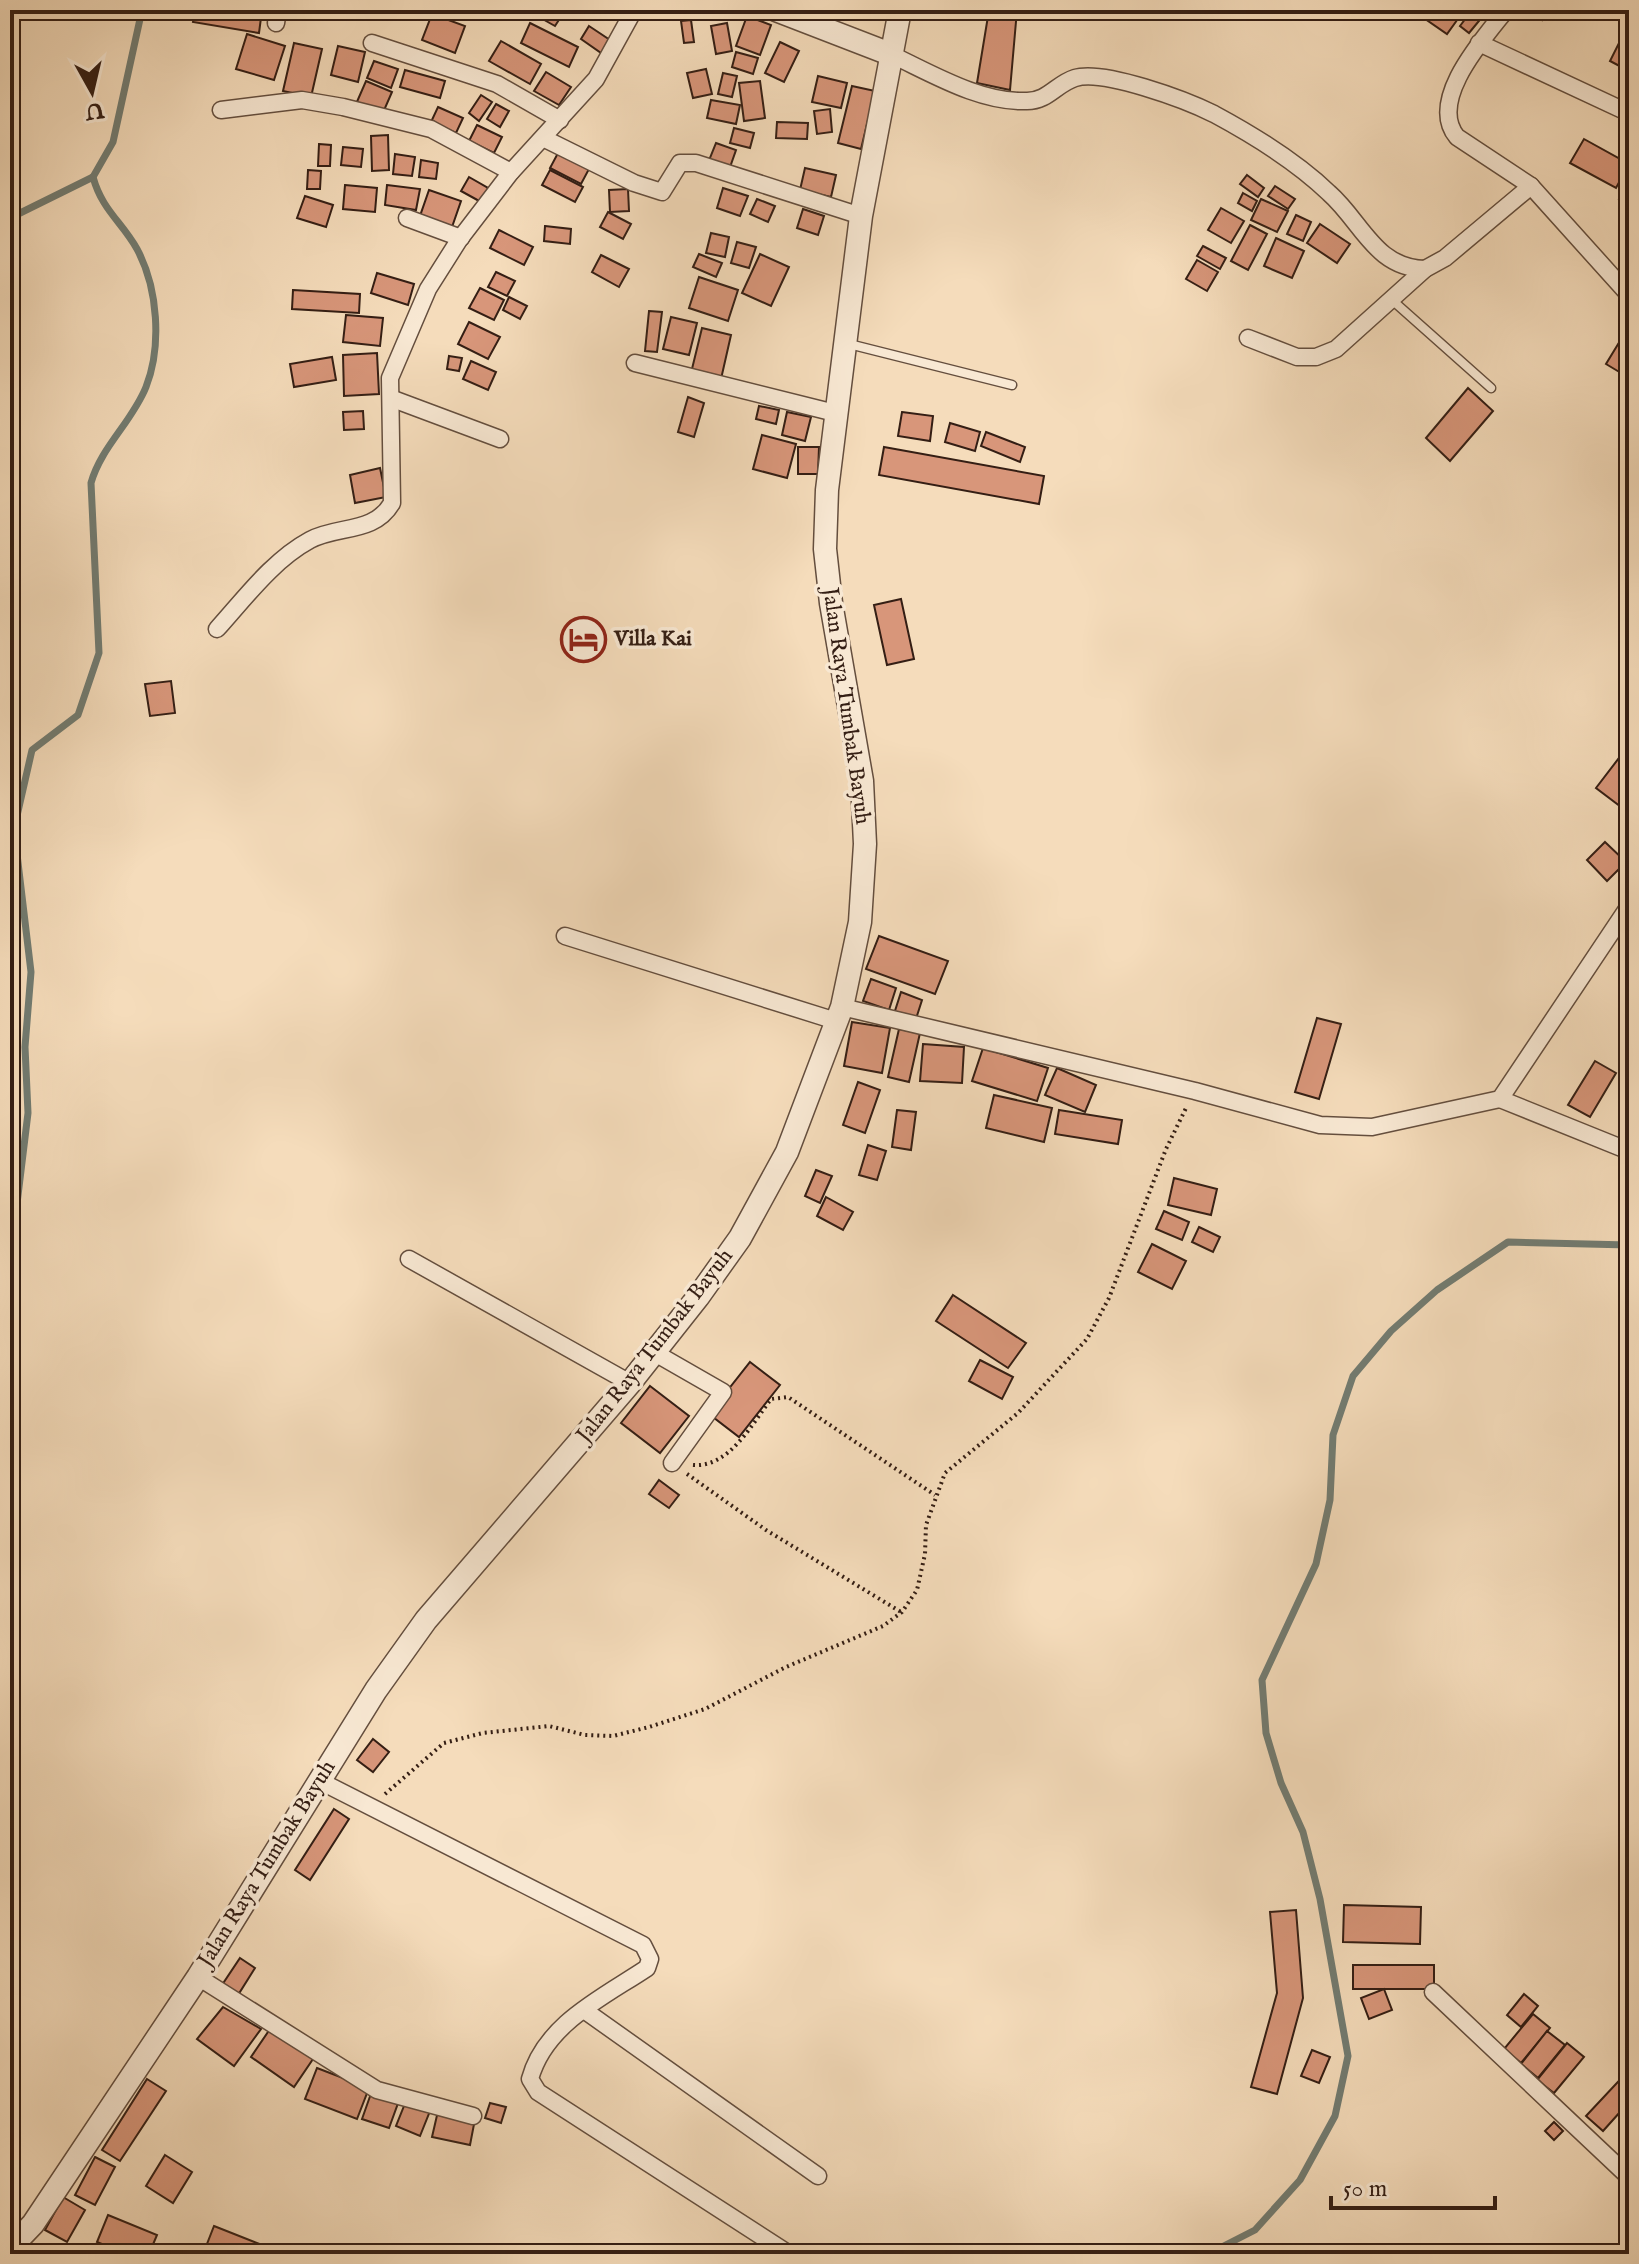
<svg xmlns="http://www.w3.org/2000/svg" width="1639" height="2264" font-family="'IM FELL English',serif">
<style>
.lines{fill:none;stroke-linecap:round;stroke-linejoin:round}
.stream{stroke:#727c72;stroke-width:7}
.building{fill:#d8967a;stroke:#341e14;stroke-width:2}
.service-casing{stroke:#644e3e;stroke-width:11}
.minor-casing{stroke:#644e3e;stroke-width:19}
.tertiary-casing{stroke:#644e3e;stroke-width:25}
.path{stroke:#341e14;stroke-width:4;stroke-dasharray:2 4;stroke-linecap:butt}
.service{stroke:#f8e8d3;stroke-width:8}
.minor{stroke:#f8e8d3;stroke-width:16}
.tertiary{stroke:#f8e8d3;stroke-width:22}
.labels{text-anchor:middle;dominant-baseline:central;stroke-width:7;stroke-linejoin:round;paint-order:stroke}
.poi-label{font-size:22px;font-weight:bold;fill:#341e14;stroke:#f8e8d3;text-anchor:start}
.street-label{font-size:22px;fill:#341e14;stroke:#f8e8d3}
</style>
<rect width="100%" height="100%" fill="#f5dcbb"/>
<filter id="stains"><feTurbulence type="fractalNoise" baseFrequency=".0025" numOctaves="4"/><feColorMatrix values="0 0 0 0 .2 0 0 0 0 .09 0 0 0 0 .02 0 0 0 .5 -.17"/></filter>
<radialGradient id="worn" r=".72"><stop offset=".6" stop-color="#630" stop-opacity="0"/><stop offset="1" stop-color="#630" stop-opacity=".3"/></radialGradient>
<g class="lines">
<g class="stream">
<path d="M10,218L93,177L113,142L142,10"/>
<path d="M10,1261L28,1113L25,1047L31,972L14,829L32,750L78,715L99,653L91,483C101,447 132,422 146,387C162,346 158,288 137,249C122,222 102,210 93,177"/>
<path d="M1208,2254L1255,2230L1300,2180L1335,2116L1348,2056L1320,1899L1303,1832L1281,1783L1266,1733L1262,1680L1316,1564L1330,1500L1333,1435L1353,1376L1391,1331L1437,1290L1508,1242L1629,1245"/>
</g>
</g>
<g class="building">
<path d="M195,10H262L259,33L193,22Z"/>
<path d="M544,10L562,15L555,26L539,17Z"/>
<path d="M989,10H1017L1010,90L977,83Z"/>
<path d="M1421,10H1453L1460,16L1447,34L1418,14Z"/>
<path d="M1472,10H1488L1469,33L1460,26Z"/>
<path d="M1525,10H1546L1542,20Z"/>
<path d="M1552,10H1576L1572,19Z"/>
<path d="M432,14L465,26L455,53L422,40Z"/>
<path d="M747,16L771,25L760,55L736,46Z"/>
<path d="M691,20L694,42L684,43L681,21Z"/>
<path d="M530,23L578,47L569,67L521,43Z"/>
<path d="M727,23L732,51L716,54L711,26Z"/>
<path d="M589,26L613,42L604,55L581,39Z"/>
<path d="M247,34L285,46L274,80L236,69Z"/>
<path d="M501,41L541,64L530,84L489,61Z"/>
<path d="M780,42L799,51L784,82L765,73Z"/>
<path d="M294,43L322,49L311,97L283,91Z"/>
<path d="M1619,43L1629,48V71L1610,61Z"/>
<path d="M338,46L365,52L358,82L331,75Z"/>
<path d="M736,52L758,58L753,74L732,67Z"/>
<path d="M374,61L398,69L391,88L367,78Z"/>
<path d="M706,69L712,94L693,98L687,73Z"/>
<path d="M405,70L445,81L440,98L400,87Z"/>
<path d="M546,72L571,87L559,105L534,91Z"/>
<path d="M723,73L737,76L732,97L718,94Z"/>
<path d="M818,76L847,83L841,108L812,102Z"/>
<path d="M366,81L392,92L382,115L356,104Z"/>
<path d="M760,81L765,118L744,121L739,83Z"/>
<path d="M852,86L875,91L861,149L838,143Z"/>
<path d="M481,95L492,102L479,121L469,113Z"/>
<path d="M711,100L740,105L736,124L707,118Z"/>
<path d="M496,104L509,111L500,127L487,119Z"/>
<path d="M438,107L463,118L456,133L431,122Z"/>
<path d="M830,109L832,132L817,134L814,111Z"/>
<path d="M777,122L808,123L807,139L776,138Z"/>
<path d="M477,125L502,137L494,153L469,141Z"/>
<path d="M734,128L754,133L750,148L730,143Z"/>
<path d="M388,135L389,170L372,171L371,136Z"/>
<path d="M1584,139L1629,164L1616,188L1570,163Z"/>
<path d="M716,143L736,150L729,170L708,163Z"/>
<path d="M319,144L331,145L330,166H318Z"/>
<path d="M343,147L363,149L361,167L341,165Z"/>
<path d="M558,153L589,169L581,184L550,168Z"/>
<path d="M395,154L415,157L412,176L393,174Z"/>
<path d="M421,160L438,163L436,179L419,177Z"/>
<path d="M805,168L836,175L831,197L800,190Z"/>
<path d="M308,170L321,171L320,189H307Z"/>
<path d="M550,170L583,187L575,202L542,185Z"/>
<path d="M1247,175L1264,188L1258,197L1240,184Z"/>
<path d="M469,177L488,188L481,202L461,191Z"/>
<path d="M1629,178V204L1619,199Z"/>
<path d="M345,185L377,188L375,212L343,209Z"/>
<path d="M387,185L420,189L416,210L385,205Z"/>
<path d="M1275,186L1295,199L1288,209L1268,196Z"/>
<path d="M723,188L748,196L740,216L717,208Z"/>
<path d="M628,189L629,211L610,212L609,190Z"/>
<path d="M429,190L461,201L452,227L420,216Z"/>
<path d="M1243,193L1257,201L1252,211L1238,203Z"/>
<path d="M305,196L333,205L326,227L297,218Z"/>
<path d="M757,199L775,206L768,222L750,214Z"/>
<path d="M1261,199L1288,211L1277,232L1251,220Z"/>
<path d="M1221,208L1244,221L1231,243L1208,230Z"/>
<path d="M803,209L824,216L818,235L797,228Z"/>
<path d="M608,212L631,224L623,239L600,227Z"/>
<path d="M1296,215L1311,222L1303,241L1287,234Z"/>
<path d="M1320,224L1350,244L1337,263L1307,243Z"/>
<path d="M1250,225L1267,234L1248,270L1231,261Z"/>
<path d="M545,226L571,229L570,244L544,241Z"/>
<path d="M499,230L533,247L524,265L490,248Z"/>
<path d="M711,233L729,237L725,257L706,253Z"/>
<path d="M1276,238L1304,251L1292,278L1264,266Z"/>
<path d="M737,242L756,247L749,268L731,263Z"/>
<path d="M1203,246L1226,258L1220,269L1197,256Z"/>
<path d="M699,254L722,263L716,277L693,267Z"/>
<path d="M760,254L789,267L771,306L742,293Z"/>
<path d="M601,255L629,269L619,287L592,272Z"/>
<path d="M1197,260L1218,272L1207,291L1186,279Z"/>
<path d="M496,272L515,281L507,296L488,287Z"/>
<path d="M377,273L414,284L408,305L371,293Z"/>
<path d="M699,277L738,290L728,321L689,308Z"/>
<path d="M480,288L504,300L494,320L469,308Z"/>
<path d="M293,290L360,294L359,313L292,309Z"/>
<path d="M509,297L527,306L520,319L503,310Z"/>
<path d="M649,311L662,312L657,352L645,351Z"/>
<path d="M346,315L383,318L380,346L343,342Z"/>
<path d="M671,317L697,323L689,355L663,349Z"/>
<path d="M469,322L500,337L488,359L458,344Z"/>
<path d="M702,328L731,335L721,379L691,373Z"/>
<path d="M1623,336L1629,339V371L1626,376L1606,364Z"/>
<path d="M377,353L379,394L344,396L343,355Z"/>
<path d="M449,356L462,358L459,371L447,369Z"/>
<path d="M332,357L336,380L294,387L290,364Z"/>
<path d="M471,361L496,372L488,390L463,379Z"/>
<path d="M1468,388L1493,411L1450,461L1426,438Z"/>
<path d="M688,397L704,403L694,437L678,432Z"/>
<path d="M759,406L779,410L776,424L756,419Z"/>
<path d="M363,411L364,429L344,430L343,412Z"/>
<path d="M787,412L811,417L805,441L782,435Z"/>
<path d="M902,412L933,416L930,441L898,436Z"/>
<path d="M950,423L980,432L975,451L945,442Z"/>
<path d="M986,432L1025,447L1020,462L981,446Z"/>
<path d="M762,435L796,444L787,478L753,469Z"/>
<path d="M798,447H819L818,474H798Z"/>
<path d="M884,447L1044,476L1039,504L879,475Z"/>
<path d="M380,468L386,497L355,503L350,475Z"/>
<path d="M901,599L914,659L887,665L874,605Z"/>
<path d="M171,681L175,713L150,716L145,684Z"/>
<path d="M1622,754L1629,760V813L1596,788Z"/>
<path d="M1605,842L1626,862L1607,881L1587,860Z"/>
<path d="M879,936L948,961L935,994L866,969Z"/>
<path d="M871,979L896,988L889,1010L863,1001Z"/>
<path d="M901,992L922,1000L915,1022L894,1014Z"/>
<path d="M1317,1018L1341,1024L1319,1099L1295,1092Z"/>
<path d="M852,1022L890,1028L882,1073L844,1066Z"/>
<path d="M899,1029L920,1033L909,1082L888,1077Z"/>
<path d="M923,1044L964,1047L962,1083L920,1081Z"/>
<path d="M983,1048L1048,1068L1037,1101L972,1081Z"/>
<path d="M1595,1061L1616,1073L1590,1117L1568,1105Z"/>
<path d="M1057,1068L1096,1085L1085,1112L1045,1095Z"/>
<path d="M858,1082L880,1090L865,1133L843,1125Z"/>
<path d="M994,1095L1052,1108L1044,1142L986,1128Z"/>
<path d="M897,1110L916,1112L911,1150L892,1147Z"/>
<path d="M1059,1110L1122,1120L1118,1144L1055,1134Z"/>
<path d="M868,1145L886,1151L877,1180L859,1175Z"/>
<path d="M816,1170L832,1176L820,1203L805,1196Z"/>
<path d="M1174,1178L1217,1189L1211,1215L1168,1205Z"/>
<path d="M826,1197L853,1212L843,1230L817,1216Z"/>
<path d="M1164,1211L1189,1222L1182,1240L1156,1229Z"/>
<path d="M1199,1227L1220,1237L1213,1252L1192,1242Z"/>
<path d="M1152,1244L1186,1261L1172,1289L1138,1272Z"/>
<path d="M953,1295L1026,1343L1008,1368L936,1321Z"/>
<path d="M980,1360L1013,1377L1002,1399L969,1381Z"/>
<path d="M750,1362L780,1385L739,1437L709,1414Z"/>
<path d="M650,1386L689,1416L660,1453L621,1423Z"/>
<path d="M659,1480L679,1495L669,1508L649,1494Z"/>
<path d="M373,1739L389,1752L373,1772L357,1760Z"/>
<path d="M334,1809L349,1819L310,1880L295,1870Z"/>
<path d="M1344,1905L1421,1907L1420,1944L1343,1942Z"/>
<path d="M1296,1910L1303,1998L1277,2094L1251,2087L1277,1993L1270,1912Z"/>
<path d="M240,1958L255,1968L238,1995L222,1985Z"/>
<rect x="1353" y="1965" width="81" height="24"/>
<path d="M1384,1989L1392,2010L1369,2019L1361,1998Z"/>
<path d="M1524,1994L1538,2006L1521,2027L1507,2015Z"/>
<path d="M223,2007L261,2029L234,2066L197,2039Z"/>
<path d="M1533,2014L1550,2028L1521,2063L1504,2049Z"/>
<path d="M270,2029L313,2059L294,2087L251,2057Z"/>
<path d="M1547,2031L1565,2045L1538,2078L1521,2064Z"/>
<path d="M1567,2043L1584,2057L1554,2093L1537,2080Z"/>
<path d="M1312,2050L1330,2057L1319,2083L1301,2076Z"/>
<path d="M317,2068L369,2088L357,2119L305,2099Z"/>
<path d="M1629,2070V2102L1603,2131L1586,2116Z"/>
<path d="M147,2079L166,2091L120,2161L102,2150Z"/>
<path d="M374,2085L401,2095L389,2128L362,2119Z"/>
<path d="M406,2101L430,2111L420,2136L396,2126Z"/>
<path d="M490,2103L506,2107L501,2123L485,2118Z"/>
<path d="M438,2111L475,2119L470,2145L432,2137Z"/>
<path d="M1554,2122L1563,2131L1554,2140L1545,2131Z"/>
<path d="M1629,2146V2164L1620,2156Z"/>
<path d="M165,2155L192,2172L173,2203L146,2186Z"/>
<path d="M95,2157L115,2167L95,2205L75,2195Z"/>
<path d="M63,2197L85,2210L67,2242L45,2230Z"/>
<path d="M108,2215L157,2235L149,2254H126L97,2242Z"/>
<path d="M214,2226L285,2254H233L207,2244Z"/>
<path d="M200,2247L221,2254H198Z"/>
</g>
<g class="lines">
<defs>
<g id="service">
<path d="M1392,300L1491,388"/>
<path d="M849,344L1012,385"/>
</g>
<g id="minor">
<path d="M1506,10C1483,39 1427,101 1457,137L1531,186L1629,295"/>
<path d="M1623,10L1629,12"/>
<path d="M276,23L278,10"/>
<path d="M372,43L497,84L560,120"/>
<path d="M1479,43L1629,113"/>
<path d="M890,54C931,73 980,103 1027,101C1048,101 1056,84 1075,78C1103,69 1186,100 1214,114C1253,135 1297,162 1329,193C1362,222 1375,268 1425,269"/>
<path d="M221,110L302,100L343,107L431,129L511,172"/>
<path d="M545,139L634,183L662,192L680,163H696L861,216"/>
<path d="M407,218L461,238"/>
<path d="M1248,338L1297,357H1316L1336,349L1425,269L1445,258L1531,186"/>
<path d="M635,363L835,413"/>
<path d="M393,399L500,439"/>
<path d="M217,629C245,598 273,560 310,540C338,525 374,534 392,503L390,378L428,289L459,240L511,172L596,79L634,10"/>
<path d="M565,936L836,1021"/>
<path d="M842,1007L1195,1091L1320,1125L1372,1127L1500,1099L1629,906"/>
<path d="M1500,1099L1629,1151"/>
<path d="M409,1259L630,1383"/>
<path d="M655,1353L723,1392L672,1463"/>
<path d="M318,1780L643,1945L650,1959L647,1968C602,1998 545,2024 530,2079L538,2092L789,2254"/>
<path d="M198,1977L377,2090L473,2116"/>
<path d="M1433,1992L1629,2177"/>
<path d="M584,2010L818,2176"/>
</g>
<g id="tertiary">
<path d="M776,10L890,54"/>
<path d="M10,2248L33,2224L198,1977L376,1690L426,1620L630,1383L698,1297L740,1238L787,1152L842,1007L860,922L865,844L862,781L831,603L825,549L827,490L861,216L900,10"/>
</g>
</defs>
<use href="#service" class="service-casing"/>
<use href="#minor" class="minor-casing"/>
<use href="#tertiary" class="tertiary-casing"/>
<g class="path">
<path d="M693,1465C729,1468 752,1424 771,1399L788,1397L935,1495"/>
<path d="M687,1474L766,1530L901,1612"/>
<path d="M385,1794L444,1743L483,1733L549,1726L585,1735L613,1736L649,1727L705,1709L786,1667L883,1626L902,1612L917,1590L925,1554L926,1525L945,1473L1018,1413L1087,1339L1109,1298L1166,1149L1187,1106"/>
</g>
<use href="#service" class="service"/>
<use href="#minor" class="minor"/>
<use href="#tertiary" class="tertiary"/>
</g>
<defs>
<symbol id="hotel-ring" viewBox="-11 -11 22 22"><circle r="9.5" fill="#f8e8d3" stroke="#8f2418" stroke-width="1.5"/><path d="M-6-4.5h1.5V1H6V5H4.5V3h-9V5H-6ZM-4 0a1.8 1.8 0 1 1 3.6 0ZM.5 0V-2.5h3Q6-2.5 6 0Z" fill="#8f2418"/></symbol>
</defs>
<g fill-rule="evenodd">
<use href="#hotel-ring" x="558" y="614" width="51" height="51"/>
</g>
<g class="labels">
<g class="poi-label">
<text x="614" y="639">Villa Kai</text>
</g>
<g class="street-label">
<text transform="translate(846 706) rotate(82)">Jalan Raya Tumbak Bayuh</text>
<text transform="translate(655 1346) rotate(-52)">Jalan Raya Tumbak Bayuh</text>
<text transform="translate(267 1864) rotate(-58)">Jalan Raya Tumbak Bayuh</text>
</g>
</g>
<rect width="1639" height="2264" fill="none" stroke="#f5dcbb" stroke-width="40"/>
<rect x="12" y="12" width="1615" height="2240" fill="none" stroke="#341e14" stroke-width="4"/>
<rect x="20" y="20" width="1599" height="2224" fill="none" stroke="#341e14" stroke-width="2"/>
<g transform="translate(92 92) rotate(172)" stroke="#f8e8d3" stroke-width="6" paint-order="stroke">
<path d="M0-6L14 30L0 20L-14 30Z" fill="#341e14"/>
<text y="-12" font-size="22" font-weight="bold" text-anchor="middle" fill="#341e14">U</text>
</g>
<path d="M1331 2196v12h164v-12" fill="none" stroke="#341e14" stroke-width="4"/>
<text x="1343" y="2196" font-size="24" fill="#341e14" stroke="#f8e8d3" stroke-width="6" paint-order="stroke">50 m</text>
<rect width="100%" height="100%" filter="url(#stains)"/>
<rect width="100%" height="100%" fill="url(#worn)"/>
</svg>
